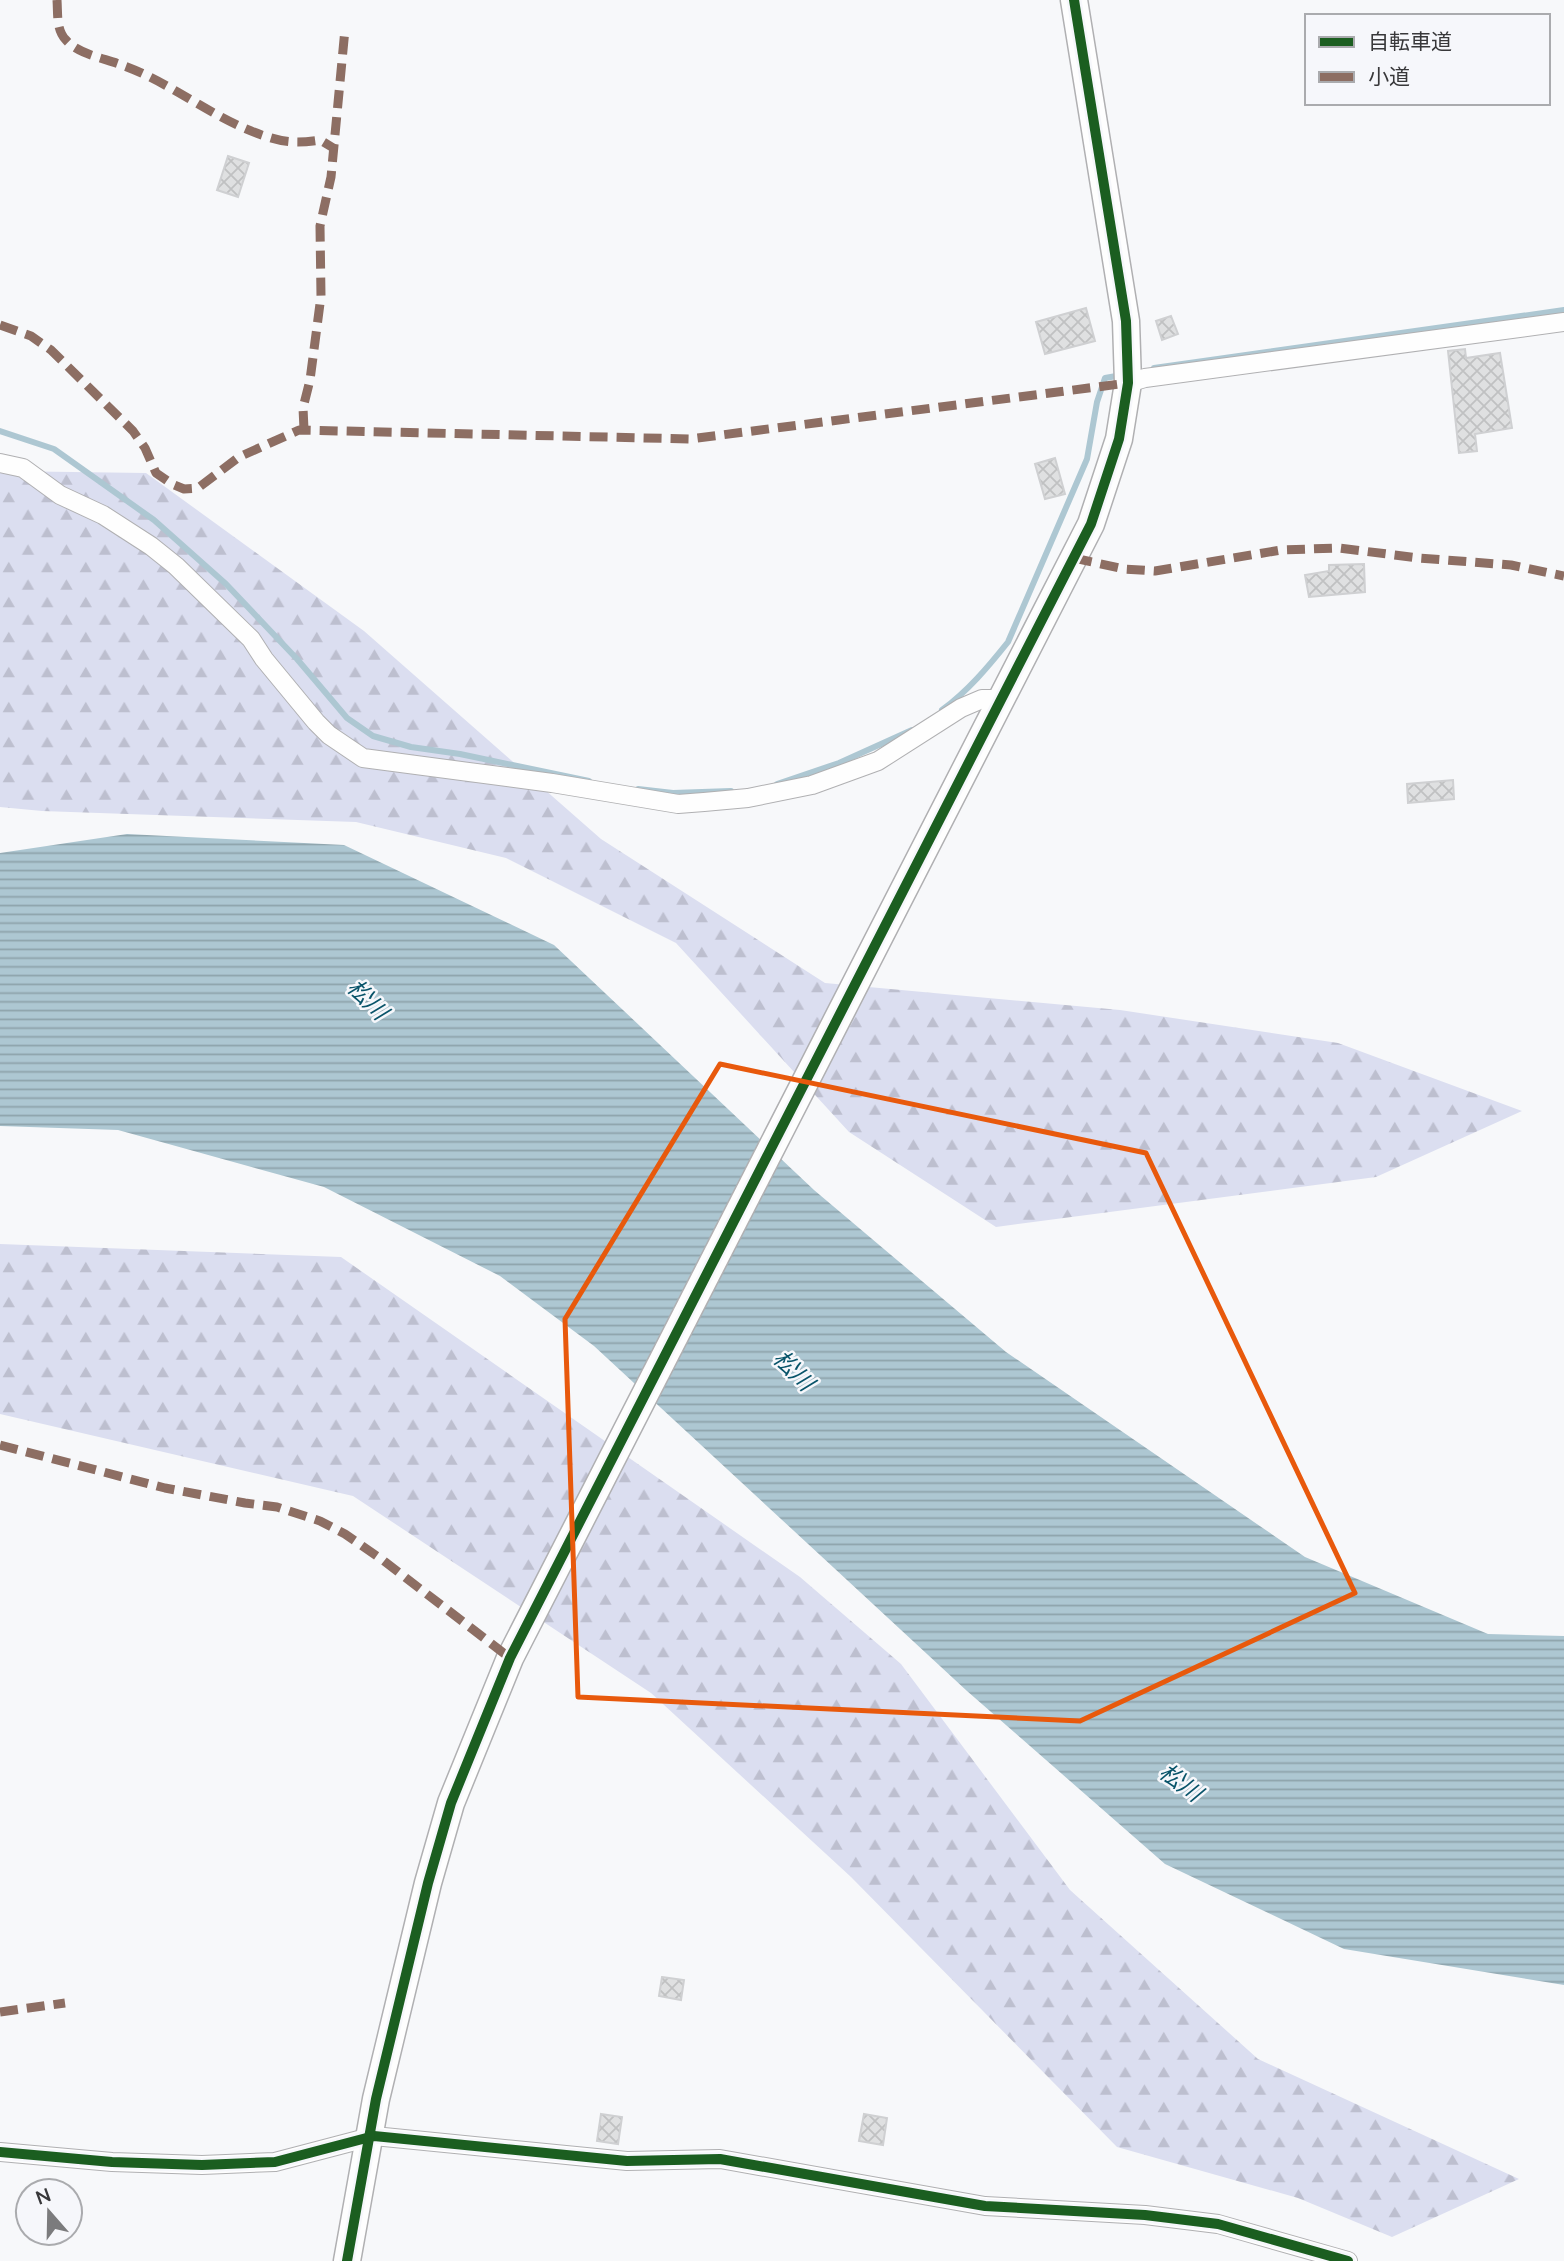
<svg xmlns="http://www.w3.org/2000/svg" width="1564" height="2261" font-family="Mulish,'Noto Sans JP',sans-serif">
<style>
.forest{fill:url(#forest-firs)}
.water{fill:url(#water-rules)}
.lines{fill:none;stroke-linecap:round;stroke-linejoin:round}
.stream{stroke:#adc7d2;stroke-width:6}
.building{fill:url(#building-cross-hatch);stroke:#cfd0d2;stroke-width:2}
.street-casing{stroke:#b0b0b2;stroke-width:20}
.secondary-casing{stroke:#b0b0b2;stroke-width:29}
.street{stroke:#fefefe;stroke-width:18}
.secondary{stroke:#fefefe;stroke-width:26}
.quiet{stroke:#8d6e63;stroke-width:9;stroke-dasharray:18 9;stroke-linecap:butt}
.cycleway-casing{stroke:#f6f7fb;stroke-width:15}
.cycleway{stroke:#1b5e20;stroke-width:10}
.marked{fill:none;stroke:#e8590c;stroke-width:5;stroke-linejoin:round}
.labels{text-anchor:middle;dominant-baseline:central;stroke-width:5;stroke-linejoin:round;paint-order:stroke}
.water-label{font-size:23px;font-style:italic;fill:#09546a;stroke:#f6f7fb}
</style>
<defs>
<pattern id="forest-firs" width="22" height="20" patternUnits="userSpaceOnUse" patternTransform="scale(1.75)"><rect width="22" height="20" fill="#dbdef0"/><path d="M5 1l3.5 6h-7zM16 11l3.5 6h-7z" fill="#bdbfcf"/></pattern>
<pattern id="water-rules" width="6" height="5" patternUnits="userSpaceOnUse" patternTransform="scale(1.75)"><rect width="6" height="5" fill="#adc7d2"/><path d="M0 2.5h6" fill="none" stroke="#8ea3ab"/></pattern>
<pattern id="building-cross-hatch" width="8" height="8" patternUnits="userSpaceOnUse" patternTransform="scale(1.75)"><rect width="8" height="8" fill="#dfe0e1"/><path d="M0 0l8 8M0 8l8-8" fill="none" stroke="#c0c1c2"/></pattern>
</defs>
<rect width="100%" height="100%" fill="#f7f8fa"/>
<g class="forest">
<path d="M0,471L146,473L364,631L601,839L825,983L1120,1010L1338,1043L1522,1111L1376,1177L996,1227L849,1132L676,943L506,858L356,822L42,811L0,807Z"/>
<path d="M0,1244L341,1257L800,1577L901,1664L1070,1890L1258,2059L1519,2179L1392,2237L1298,2198L1117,2147L851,1877L651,1693L353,1496L0,1414Z"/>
</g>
<path class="water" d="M127,834L344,845L554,945L814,1190L1006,1352L1305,1557L1488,1634L1564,1636V1985L1344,1949L1165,1864L967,1691L594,1346L500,1276L324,1187L118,1130L0,1126V853Z"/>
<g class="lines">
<g class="stream">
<path d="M1154,368L1564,310"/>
<path d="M0,431L54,449L154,520L226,584L297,659L347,718L373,736L411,747L460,754L589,781"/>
<path d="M942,710C968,691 988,667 1008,642L1087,459L1097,402L1105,378L1122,375"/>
<path d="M777,784L839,763L912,730"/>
<path d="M638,789L673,793L731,791"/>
</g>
</g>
<g class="building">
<path d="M228,156L249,163L238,197L217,190Z"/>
<path d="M1086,308L1095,341L1045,354L1036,322Z"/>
<path d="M1171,316L1178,334L1162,340L1156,321Z"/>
<path d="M1465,349L1466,358L1500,353L1512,428L1475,434L1477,451L1459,453L1448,351Z"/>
<path d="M1055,458L1065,494L1045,499L1035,464Z"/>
<path d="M1364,564L1365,592L1309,597L1305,575L1329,571V565Z"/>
<path d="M1453,780L1454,799L1408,803L1407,784Z"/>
<path d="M662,1977L684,1980L681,2000L659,1996Z"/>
<path d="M601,2114L622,2117L618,2144L597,2141Z"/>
<path d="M864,2114L887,2118L883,2145L859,2141Z"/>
</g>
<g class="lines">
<defs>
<g id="street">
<path d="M1128,383L1145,378L1564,322"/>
<path d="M0,463L23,468L60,495L103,515L151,546L176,566L251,639L264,659L316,722L329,735L363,758L552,783L678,804L704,802L748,798L812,785L878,761L961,708L982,699H1002"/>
<path d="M0,2152L112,2162L202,2165L275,2162L374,2136L627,2161L720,2159L985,2206L1145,2215L1218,2224L1348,2261"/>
</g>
<path id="secondary" d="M347,2261L376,2099L428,1883L451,1803L510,1658L1091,524L1119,439L1128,383L1126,321L1074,0"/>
</defs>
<use href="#street" class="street-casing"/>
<use href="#secondary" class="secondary-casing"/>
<use href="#street" class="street"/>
<use href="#secondary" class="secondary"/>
<g class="quiet">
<path d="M57,0C58,14 56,30 66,40C78,54 103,58 119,64C172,82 215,121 268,137C286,143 301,143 320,140L335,149"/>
<path d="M0,325L31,336L51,350L133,431L145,448L156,473L172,484L184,489L198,488L239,457L299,430L690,439L1128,383"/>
<path d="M304,429L303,408L310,380L321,296L320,226L331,177L345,29"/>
<path d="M1074,558L1124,569L1155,571L1281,550L1339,548L1419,558L1511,565L1564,576"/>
<path d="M0,1445L165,1488L245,1503L277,1507L320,1521L345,1534L384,1561L510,1658"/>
<path d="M0,2012L65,2003"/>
</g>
<defs>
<g id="cycleway">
<path d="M0,2152L112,2162L202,2165L275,2162L374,2136L627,2161L720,2159L985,2206L1145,2215L1218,2224L1348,2261"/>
<path d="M347,2261L376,2099L428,1883L451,1803L510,1658L1091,524L1119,439L1128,383L1126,321L1074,0"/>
</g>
</defs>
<use href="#cycleway" class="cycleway-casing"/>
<use href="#cycleway" class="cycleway"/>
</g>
<path class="marked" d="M720,1064L1146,1153L1355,1593L1080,1721L578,1697L565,1319Z"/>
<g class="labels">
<g class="water-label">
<text transform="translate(368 999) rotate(45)">松川</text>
<text transform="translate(794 1370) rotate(45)">松川</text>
<text transform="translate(1181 1782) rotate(36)">松川</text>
</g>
</g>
<rect x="1305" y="14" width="245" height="91" fill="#f6f7fb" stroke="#aaabae" stroke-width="2"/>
<rect x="1319" y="37" width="35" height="10" fill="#1b5e20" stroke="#aaabae" stroke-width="2"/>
<text x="1368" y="49" font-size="21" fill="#38383a">自転車道</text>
<rect x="1319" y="72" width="35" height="10" fill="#8d6e63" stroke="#aaabae" stroke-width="2"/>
<text x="1368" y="84" font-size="21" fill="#38383a">小道</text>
<g transform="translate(49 2212) rotate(340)"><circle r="33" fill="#f6f7fb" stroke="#aaabae" stroke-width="2"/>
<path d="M0-5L12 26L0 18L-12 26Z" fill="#7b7b7d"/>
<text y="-10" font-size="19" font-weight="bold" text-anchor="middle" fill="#38383a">N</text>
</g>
</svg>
